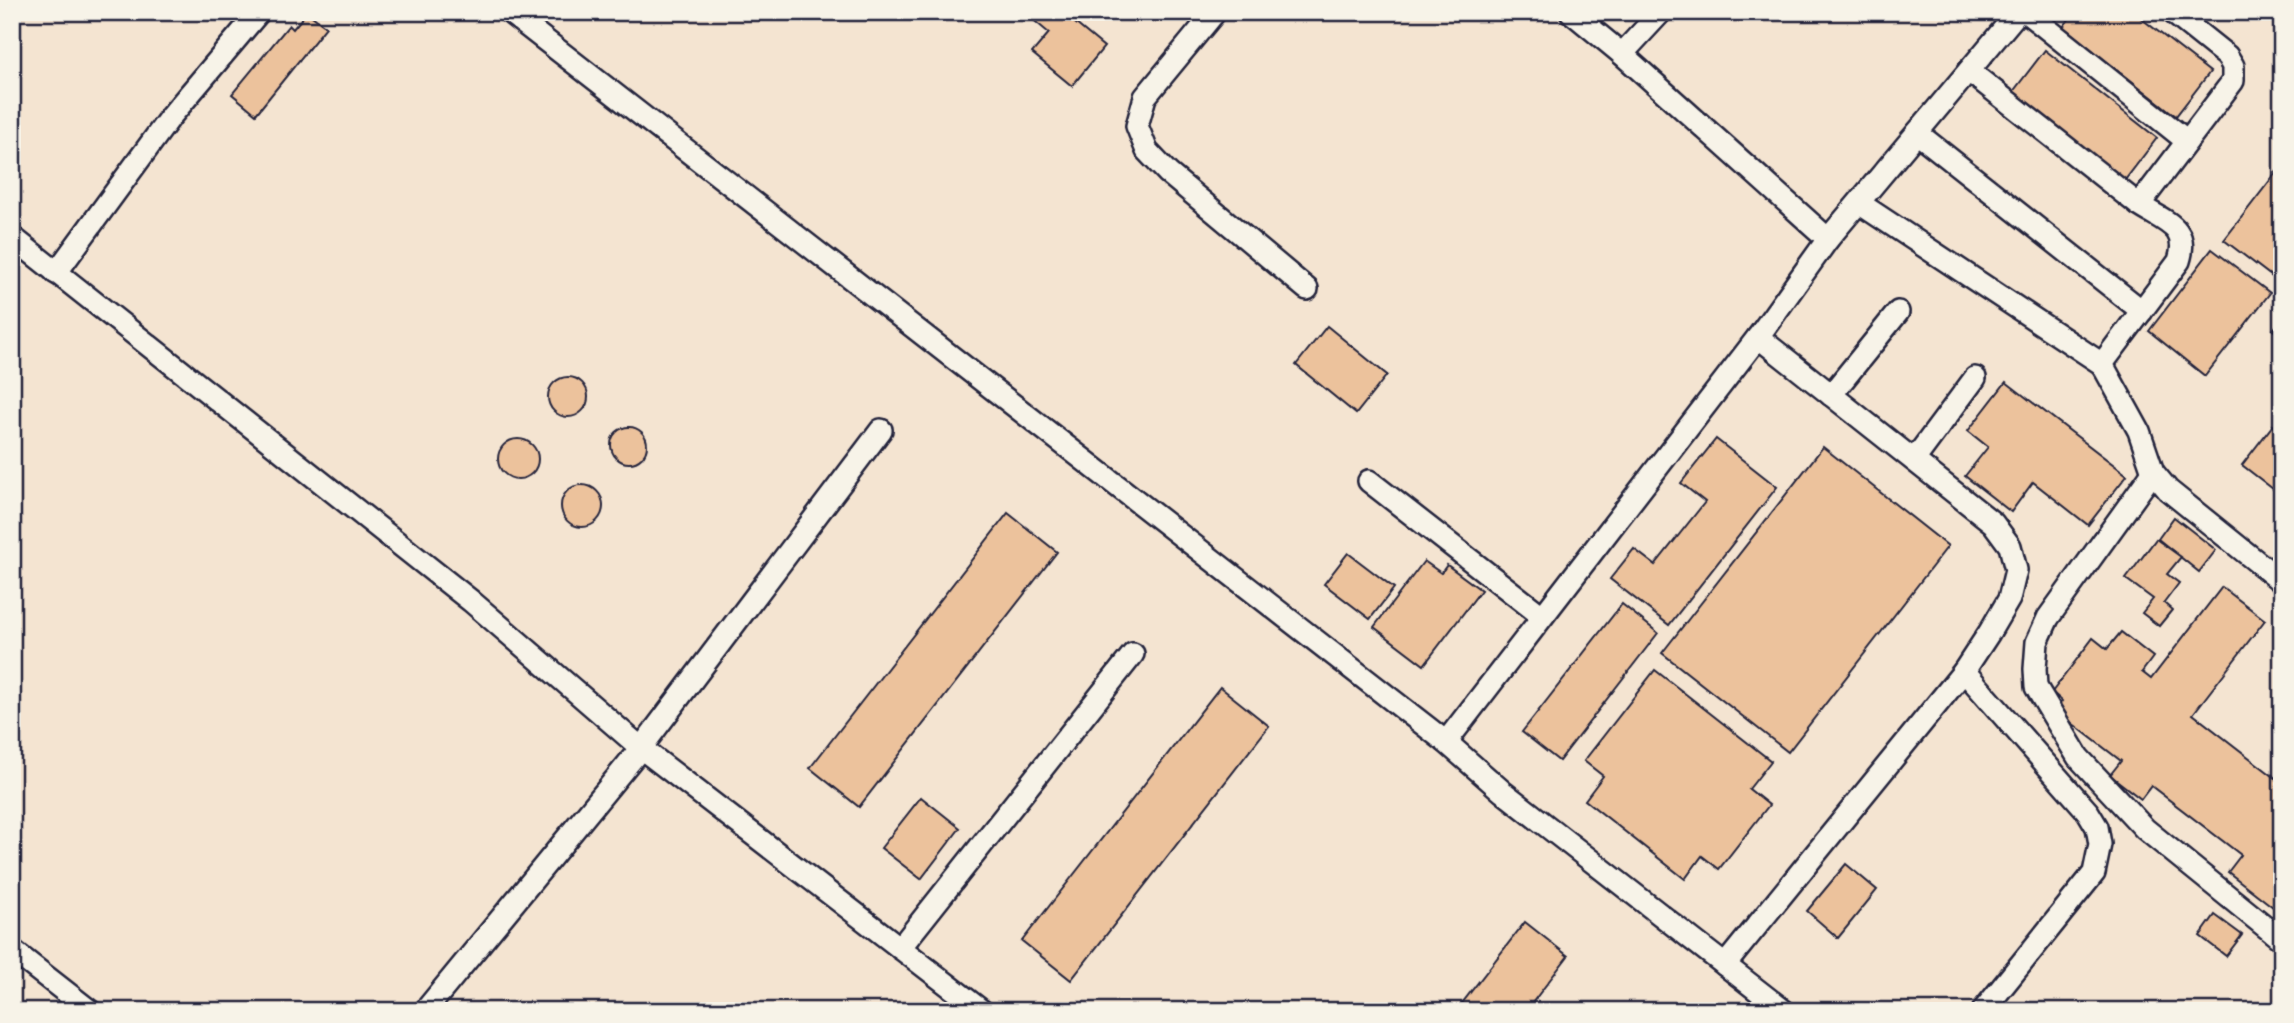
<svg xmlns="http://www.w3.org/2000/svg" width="2294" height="1023" font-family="Mali,sans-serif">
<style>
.built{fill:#f4e4d1}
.building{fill:#ecc29c;stroke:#22223b;stroke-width:2}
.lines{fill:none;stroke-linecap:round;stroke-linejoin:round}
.service-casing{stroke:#22223b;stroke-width:26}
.service{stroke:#f7f3e8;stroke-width:21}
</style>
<rect width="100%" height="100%" fill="#f7f3e8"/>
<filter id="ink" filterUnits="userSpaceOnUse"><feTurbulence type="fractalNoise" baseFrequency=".0143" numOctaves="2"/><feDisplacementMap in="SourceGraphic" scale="14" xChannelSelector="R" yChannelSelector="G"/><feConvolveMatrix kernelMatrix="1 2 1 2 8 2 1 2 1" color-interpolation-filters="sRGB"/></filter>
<g filter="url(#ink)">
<rect class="built" x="12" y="12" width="2270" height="999"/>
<g class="building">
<path d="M307,12L326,27L256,114L232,94L289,25L293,29Z"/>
<path d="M1024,12H1066L1064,14L1104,47L1072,86L1032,53L1049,33Z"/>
<path d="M2075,12H2133L2210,72L2176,116L2063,27Z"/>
<path d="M2045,50L2157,138L2125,180L2012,93Z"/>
<path d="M2282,165V270L2275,279L2224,240Z"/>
<path d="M2212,249L2270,293L2205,376L2149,331Z"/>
<path d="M2282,318V337L2273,330Z"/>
<path d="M1327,326L1387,375L1356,414L1296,365Z"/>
<circle cx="568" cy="397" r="20"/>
<path d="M2006,382L2127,475L2088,525L2033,482L2011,512L1965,476L1988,447L1968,431Z"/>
<path d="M2273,425L2282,432V496L2242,465Z"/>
<circle cx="629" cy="445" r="18"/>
<circle cx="518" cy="459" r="20"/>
<path d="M1716,439L1777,487L1669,625L1610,579L1634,549L1655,565L1705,502L1681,483Z"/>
<path d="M1823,447L1948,546L1788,752L1662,653Z"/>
<circle cx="582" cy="506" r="21"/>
<path d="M1008,513L1057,552L859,807L810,768Z"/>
<path d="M2174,517L2216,550L2199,572L2158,539Z"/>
<path d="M2156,539L2181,557L2167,574L2179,583L2164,603L2172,610L2159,626L2142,613L2153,599L2126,579Z"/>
<path d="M1348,553L1394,588L1370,619L1324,584Z"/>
<path d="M1424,561L1441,573L1447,565L1481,590L1424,665L1374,627Z"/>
<path d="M2222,587L2265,620L2193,714L2282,783V914L2228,872L2241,855L2151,786L2141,799L2110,775L2121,761L2055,710L2062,701L2052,692L2093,638L2107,649L2121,632L2153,657L2142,672L2151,679Z"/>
<path d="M1622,604L1658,633L1559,761L1522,732Z"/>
<path d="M1655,670L1771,761L1749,789L1769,805L1719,869L1702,856L1685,879L1585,800L1603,776L1584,761Z"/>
<path d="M1220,687L1269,726L1071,980L1022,941Z"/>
<path d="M921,797L960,828L921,879L881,848Z"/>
<path d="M1846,864L1877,890L1838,938L1807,911Z"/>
<path d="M2215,915L2242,935L2226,956L2200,936Z"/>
<path d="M1525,922L1568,956L1526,1011H1456Z"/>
</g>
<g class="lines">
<defs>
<g id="service">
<path d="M509,12L1446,742L1503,792L1784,1011"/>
<path d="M1215,12L1145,97L1137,126L1147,151L1168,173L1307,289"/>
<path d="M1571,12L1622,54L1828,239"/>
<path d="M2026,12L2187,141"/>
<path d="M1622,54L1661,12"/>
<path d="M1969,71L2139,205L2233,81V66L2227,56L2172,12"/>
<path d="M1917,133L2142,311"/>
<path d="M1859,203L2102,364L2179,261C2190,227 2165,222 2139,205"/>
<path d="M12,237L471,601L641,748L982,1011"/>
<path d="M56,273L171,116L259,12"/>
<path d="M2102,364L2139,431L2153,472L2168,490L2282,582"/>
<path d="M1831,395L1898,312"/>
<path d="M1914,460L1975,378"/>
<path d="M2153,472L2048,618L2037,642L2035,669L2036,687L2078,757L2145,829L2282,940"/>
<path d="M1369,481L1542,616"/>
<path d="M1964,671L2088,812L2097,827L2100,844L2094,873L1983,1011"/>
<path d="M1446,742L1758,337L1828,239L2018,12"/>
<path d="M900,948L1133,654"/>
<path d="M12,950L90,1011"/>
<path d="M1725,965L1964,671L1989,633L2009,599L2016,570L2010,546L1993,523L1758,337"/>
<path d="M425,1011L641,748L881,430"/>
</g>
</defs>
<use href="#service" class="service-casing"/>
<use href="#service" class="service"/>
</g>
</g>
<rect width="2294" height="1023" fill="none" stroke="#f7f3e8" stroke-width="42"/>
<rect x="21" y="21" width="2252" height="981" fill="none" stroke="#22223b" stroke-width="2.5" filter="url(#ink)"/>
</svg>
